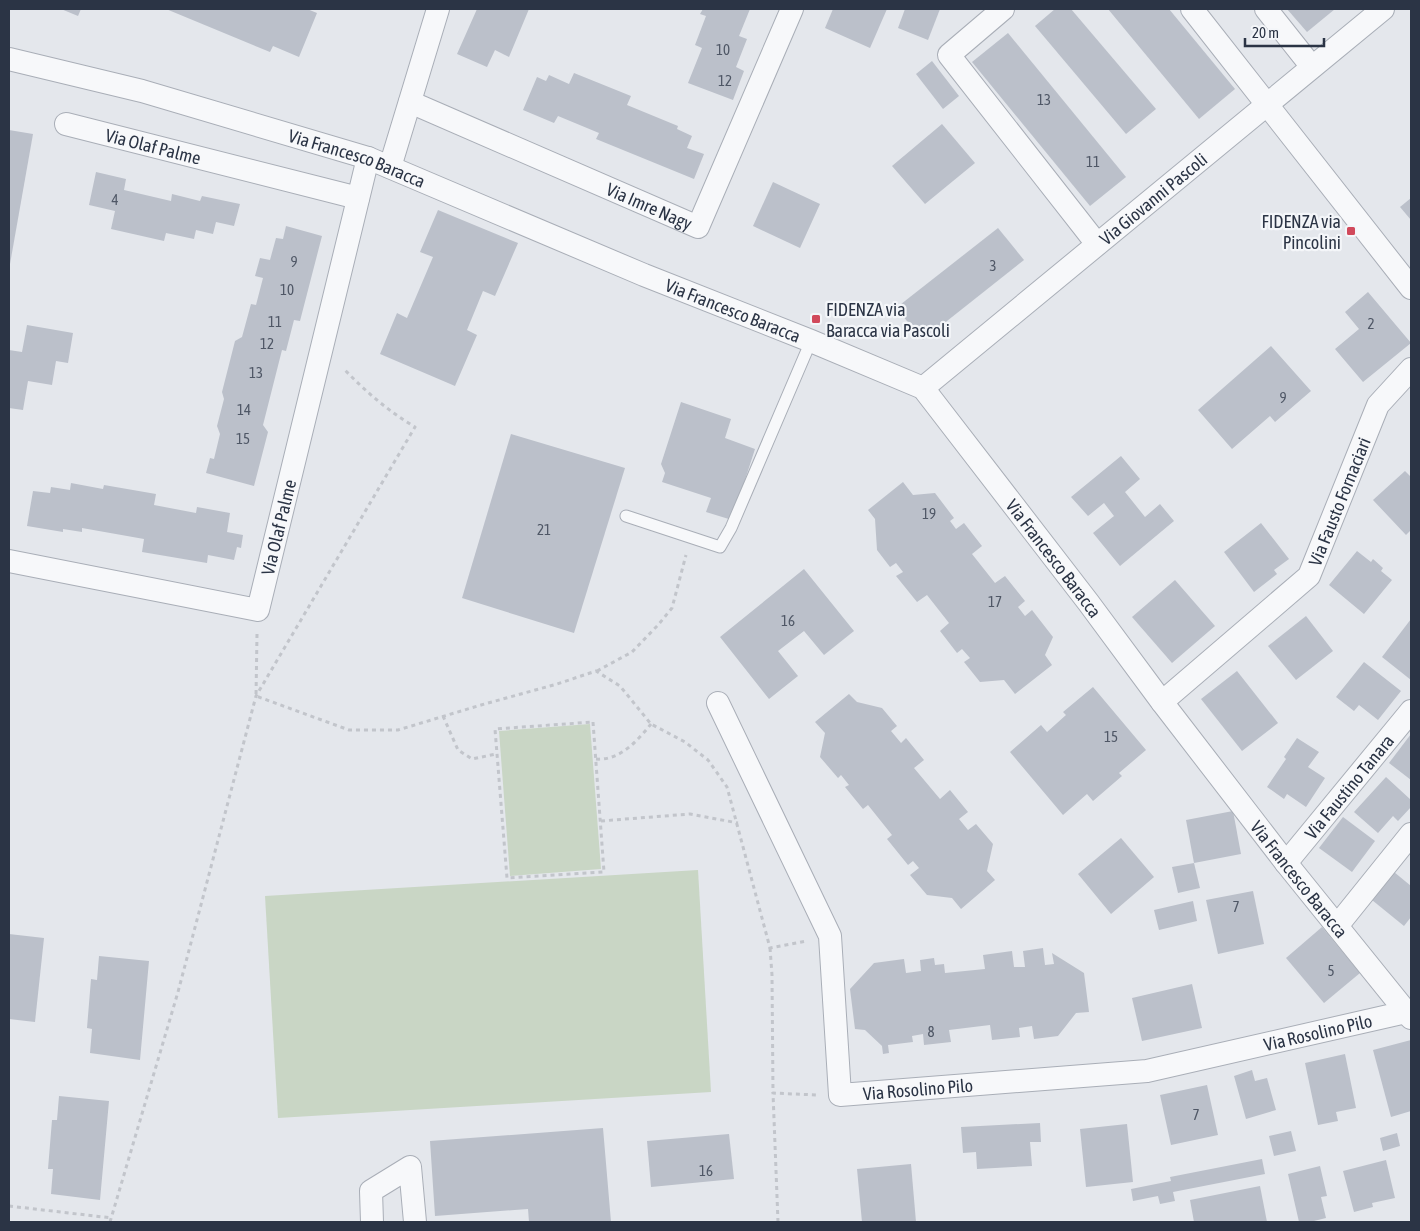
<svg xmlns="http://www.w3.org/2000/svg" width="1420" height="1231" font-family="'Asap Condensed',sans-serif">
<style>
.green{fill:#c9d6c5}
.building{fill:#bbc0ca}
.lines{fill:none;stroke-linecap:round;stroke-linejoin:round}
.service-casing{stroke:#a9aeb7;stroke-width:13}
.minor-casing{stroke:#a9aeb7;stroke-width:24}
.path{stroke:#c2c5cb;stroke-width:3;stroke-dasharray:4 4;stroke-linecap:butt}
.service{stroke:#f7f8fa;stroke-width:11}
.minor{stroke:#f7f8fa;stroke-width:22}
.poi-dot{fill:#d1495b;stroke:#f4f6f9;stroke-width:2}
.labels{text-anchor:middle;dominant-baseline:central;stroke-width:4.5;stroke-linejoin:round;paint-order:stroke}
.number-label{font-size:15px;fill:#4f5766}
.street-label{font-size:18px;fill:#2b3445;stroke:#f4f6f9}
.poi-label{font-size:18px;fill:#2b3445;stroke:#f4f6f9;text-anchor:end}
</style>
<rect width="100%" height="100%" fill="#e4e7ec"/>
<g class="green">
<path d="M590,724L601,869L510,876L499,731Z"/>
<path d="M698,870L711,1092L278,1118L265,896Z"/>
</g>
<g class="building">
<path d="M61,9H81L78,16Z"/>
<path d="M166,9H307L317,13L299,57L273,46L270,52Z"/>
<path d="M477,9H529L509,57L495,50L487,67L457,54Z"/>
<path d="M703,9H750L739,36L747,39L736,67L744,71L733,100L688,83L702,48L695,45L706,16L700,14Z"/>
<path d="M833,9H887L870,48L825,28Z"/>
<path d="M905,9H940L928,40L898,28Z"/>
<path d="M1055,9H1071L1156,109L1126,134L1035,26Z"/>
<path d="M1108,9H1169L1235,89L1199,119Z"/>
<path d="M1287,9H1335L1307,32Z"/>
<path d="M1008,33L1126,177L1090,206L972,62Z"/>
<path d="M932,61L959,96L943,109L916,74Z"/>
<path d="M574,73L631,96L627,105L678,126L677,129L692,136L687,148L704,154L694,179L596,139L599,133L558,116L554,123L523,110L537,77L546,81L549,75L569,84Z"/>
<path d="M942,124L975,163L925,204L892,166Z"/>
<path d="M9,130L33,134L10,264H9Z"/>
<path d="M96,172L126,179L124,190L171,201L172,194L200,201L202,196L240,204L234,226L216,222L213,234L196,230L194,239L166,233L164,241L111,229L115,211L89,205Z"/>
<path d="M773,182L820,204L800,248L753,226Z"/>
<path d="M1411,198V220L1400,207Z"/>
<path d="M438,210L518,243L495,296L483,291L467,330L477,335L455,386L380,354L397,313L407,318L433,257L420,252Z"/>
<path d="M286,226L322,236L300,321L294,320L286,351L282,350L263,425L268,432L254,486L206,473L210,458L214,459L220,434L217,426L224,399L222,392L235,341L242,337L251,304L256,305L263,278L255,276L260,258L270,260L276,238L283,239Z"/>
<path d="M998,228L1024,260L923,340L896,308Z"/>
<path d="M1368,292L1411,343L1363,382L1335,349L1359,329L1345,312Z"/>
<path d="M27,325L73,333L68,363L56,361L52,385L28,381L23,410L9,408V350L22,352Z"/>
<path d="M1271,346L1311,391L1275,422L1270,416L1232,449L1198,410Z"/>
<path d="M681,402L731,419L725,438L755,449L732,520L706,512L711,498L662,482L665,473L661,464Z"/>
<path d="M511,434L625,468L574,633L462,598Z"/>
<path d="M1121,456L1140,479L1125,492L1145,517L1160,504L1174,521L1120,566L1093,533L1114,516L1104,503L1088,516L1071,497Z"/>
<path d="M1405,471L1411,477V530L1406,535L1373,500Z"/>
<path d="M903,482L913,495L935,493L954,518L950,521L956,529L964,523L982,546L972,554L995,583L1005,576L1025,601L1018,607L1025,616L1032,610L1053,637L1045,655L1052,665L1015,694L1004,680L980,682L964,662L970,658L962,649L957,653L940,631L949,623L927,595L917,602L896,576L903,572L896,563L890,567L877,550L875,519L868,510Z"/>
<path d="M71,483L103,489L104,485L156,494L154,505L196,513L197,507L230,513L227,532L243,535L241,548L237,547L234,560L208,555L207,563L142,552L144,539L82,528V532L63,529V532L27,526L33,491L50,493L51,487L70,490Z"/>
<path d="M1261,523L1289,559L1274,570L1277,574L1254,592L1224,552Z"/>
<path d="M1357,551L1371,562L1373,559L1383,568L1381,571L1392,580L1364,614L1329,585Z"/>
<path d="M804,569L854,631L824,655L804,631L778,651L798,676L769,699L720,637Z"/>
<path d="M1175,580L1215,626L1172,663L1132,617Z"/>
<path d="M1306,616L1333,651L1296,680L1268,646Z"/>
<path d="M1411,619V680L1382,657Z"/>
<path d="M1364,662L1401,691L1378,720L1359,705L1354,711L1336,697Z"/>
<path d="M1237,671L1278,723L1242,751L1201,699Z"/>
<path d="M1093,687L1146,750L1119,773L1122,776L1093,801L1087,794L1063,815L1010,752L1041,725L1047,732L1066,715L1063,712Z"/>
<path d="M849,694L857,702L882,708L897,726L891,731L901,743L906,738L924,760L914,768L940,799L950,790L968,812L959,819L968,830L976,824L993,844L987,871L995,880L961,909L952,898L927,895L910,875L919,868L913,861L908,865L887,839L892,835L868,805L863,809L845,787L849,785L841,775L838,778L820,757L825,733L815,722Z"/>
<path d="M1411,734V780L1389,763Z"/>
<path d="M1297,738L1319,752L1308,767L1325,778L1306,807L1287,794L1284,799L1267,787L1286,759L1284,757Z"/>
<path d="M1386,777L1411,800V807L1398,821L1393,816L1378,833L1354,812Z"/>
<path d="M1233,811L1241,854L1194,863L1186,820Z"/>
<path d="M1343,817L1375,841L1352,872L1319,848Z"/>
<path d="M1121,838L1154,877L1111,914L1078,874Z"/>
<path d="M1194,863L1200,888L1178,893L1172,867Z"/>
<path d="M1394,872L1411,886V917L1404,926L1372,900Z"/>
<path d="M1253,891L1264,944L1218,954L1206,900Z"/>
<path d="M1193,901L1197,921L1159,930L1154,910Z"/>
<path d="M1322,927L1360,973L1324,1003L1286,958Z"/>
<path d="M9,934L44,938L35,1022L9,1019Z"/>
<path d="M1043,948L1045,965L1054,964L1052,953L1084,973L1089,1012L1076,1013L1058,1036L1034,1039L1032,1026L1019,1028L1020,1037L992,1040L990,1025L949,1030L951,1042L924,1045L923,1034L912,1036L913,1042L888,1045L889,1053L883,1054L882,1046L865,1030L855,1029L850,989L874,963L904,959L906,973L921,971L920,960L934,958L935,965L944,964L945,973L985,969L983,955L1012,951L1014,967H1025L1023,951Z"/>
<path d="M99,956L149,961L140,1060L90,1053L92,1029L87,1028L91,979L97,980Z"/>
<path d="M1192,984L1202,1028L1142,1041L1132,998Z"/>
<path d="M1411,1040V1111L1391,1117L1373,1050Z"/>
<path d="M1345,1054L1356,1108L1336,1112L1338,1121L1318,1125L1305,1063Z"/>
<path d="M1252,1070L1255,1081L1267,1078L1276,1110L1246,1119L1234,1076Z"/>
<path d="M1207,1085L1218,1135L1171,1145L1160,1095Z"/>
<path d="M59,1096L109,1101L100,1200L51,1194L53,1169H48L52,1120H57Z"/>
<path d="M1040,1123L1041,1142H1030L1032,1166L977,1169L976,1152L963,1153L961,1127Z"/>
<path d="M1127,1124L1133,1182L1086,1187L1080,1129Z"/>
<path d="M603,1128L611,1222H529L528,1209L435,1216L430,1141Z"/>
<path d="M1291,1131L1296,1151L1274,1156L1269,1136Z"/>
<path d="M1397,1133L1400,1146L1383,1151L1380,1138Z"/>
<path d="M729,1134L734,1179L651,1187L647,1141Z"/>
<path d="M1262,1159L1265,1174L1173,1192L1175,1201L1160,1204L1158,1196L1133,1201L1131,1189L1171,1181L1170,1177Z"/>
<path d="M1386,1160L1395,1198L1372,1203L1373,1207L1354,1212L1343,1171Z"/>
<path d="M911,1164L916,1222H862L857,1169Z"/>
<path d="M1320,1166L1327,1196L1321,1197L1326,1218L1310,1222H1299L1288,1174Z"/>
<path d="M1260,1186L1267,1222H1194L1190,1200Z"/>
</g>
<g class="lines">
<defs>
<path id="service" d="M626,516L720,547L731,528L811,341"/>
<g id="minor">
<path d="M1003,9L949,55L1097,244"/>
<path d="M1192,9L1411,288"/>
<path d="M1266,9L1312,67"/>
<path id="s1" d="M9,59L142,91L368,158L644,275L811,341L923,388L1088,602L1162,702L1286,863L1411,1018"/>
<path id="s2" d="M410,102L698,227L792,9"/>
<path id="s3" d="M66,124L358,198"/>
<path d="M390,167L438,9"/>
<path id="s4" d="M923,388L1383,9"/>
<path id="s5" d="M9,561L258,610L368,158"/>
<path id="s6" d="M1162,702L1309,576L1378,405L1411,369"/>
<path id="s7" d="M718,703L830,936L840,1095L1147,1071L1406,1012"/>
<path id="s8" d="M1286,863L1411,711"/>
<path d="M1337,926L1411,834"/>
<path d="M372,1222L371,1191L410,1167L415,1222"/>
</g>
</defs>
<use href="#service" class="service-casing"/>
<use href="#minor" class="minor-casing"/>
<g class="path">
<path d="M257,634L256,696L349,730H398L481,705L557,684L596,671L620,686L651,724L685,742L708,760L727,787L770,948L807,941"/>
<path d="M597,671L632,652L658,625L672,608L686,555"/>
<path d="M443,716L458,750L472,759L496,754"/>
<path d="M593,722L604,872L507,878L495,729Z"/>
<path d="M596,759C620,761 638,740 651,724"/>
<path d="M601,821L690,814L738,823"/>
<path d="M770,948L772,975L773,1093"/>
<path d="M9,1206L112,1218"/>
<path d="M110,1222L178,992L256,696L415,427C388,411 365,391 343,368"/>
<path d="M778,1222L773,1093L816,1095"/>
</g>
<use href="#service" class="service"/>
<use href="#minor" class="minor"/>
</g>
<g class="poi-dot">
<rect x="1346" y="226" width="10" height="10" rx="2.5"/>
<rect x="811" y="314" width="10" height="10" rx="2.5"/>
</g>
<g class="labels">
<g class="number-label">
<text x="723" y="49">10</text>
<text x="725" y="80">12</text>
<text x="1044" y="99">13</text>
<text x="1093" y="161">11</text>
<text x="115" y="199">4</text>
<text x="294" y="261">9</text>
<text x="993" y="265">3</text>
<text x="287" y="289">10</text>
<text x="275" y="321">11</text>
<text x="1371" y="323">2</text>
<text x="267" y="343">12</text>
<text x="256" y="372">13</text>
<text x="1283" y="397">9</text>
<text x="244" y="409">14</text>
<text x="243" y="438">15</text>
<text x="929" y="513">19</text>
<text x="544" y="529">21</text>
<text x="995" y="601">17</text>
<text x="788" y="620">16</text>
<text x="1111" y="736">15</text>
<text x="1236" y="906">7</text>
<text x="1331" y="970">5</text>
<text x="931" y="1031">8</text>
<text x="1196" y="1114">7</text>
<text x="706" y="1170">16</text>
</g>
<g class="street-label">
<text stroke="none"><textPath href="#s3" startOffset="90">Via Olaf Palme</textPath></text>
<text stroke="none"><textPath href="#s1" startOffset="362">Via Francesco Baracca</textPath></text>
<text stroke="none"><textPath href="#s4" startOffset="298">Via Giovanni Pascoli</textPath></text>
<text stroke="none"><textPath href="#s2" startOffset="261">Via Imre Nagy</textPath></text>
<text stroke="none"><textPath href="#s1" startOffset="768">Via Francesco Baracca</textPath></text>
<text stroke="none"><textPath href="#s6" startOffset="274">Via Fausto Fornaciari</textPath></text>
<text stroke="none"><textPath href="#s5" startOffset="339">Via Olaf Palme</textPath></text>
<text stroke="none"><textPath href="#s1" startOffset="1188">Via Francesco Baracca</textPath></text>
<text stroke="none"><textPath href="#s8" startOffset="99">Via Faustino Tanara</textPath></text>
<text stroke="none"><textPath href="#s1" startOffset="1592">Via Francesco Baracca</textPath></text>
<text stroke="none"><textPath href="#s7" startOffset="901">Via Rosolino Pilo</textPath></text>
<text stroke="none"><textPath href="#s7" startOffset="496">Via Rosolino Pilo</textPath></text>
</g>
<g class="poi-label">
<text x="1341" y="221">FIDENZA via<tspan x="1341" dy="21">Pincolini</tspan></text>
<text x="826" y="309" text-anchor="start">FIDENZA via<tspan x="826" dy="21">Baracca via Pascoli</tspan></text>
</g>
</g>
<rect width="1420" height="1231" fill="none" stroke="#2b3445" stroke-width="20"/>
<path d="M1245 38v8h79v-8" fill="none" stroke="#2b3445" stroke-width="2.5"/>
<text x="1252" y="38" font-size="15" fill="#2b3445" stroke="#f4f6f9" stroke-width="4" paint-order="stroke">20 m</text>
</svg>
